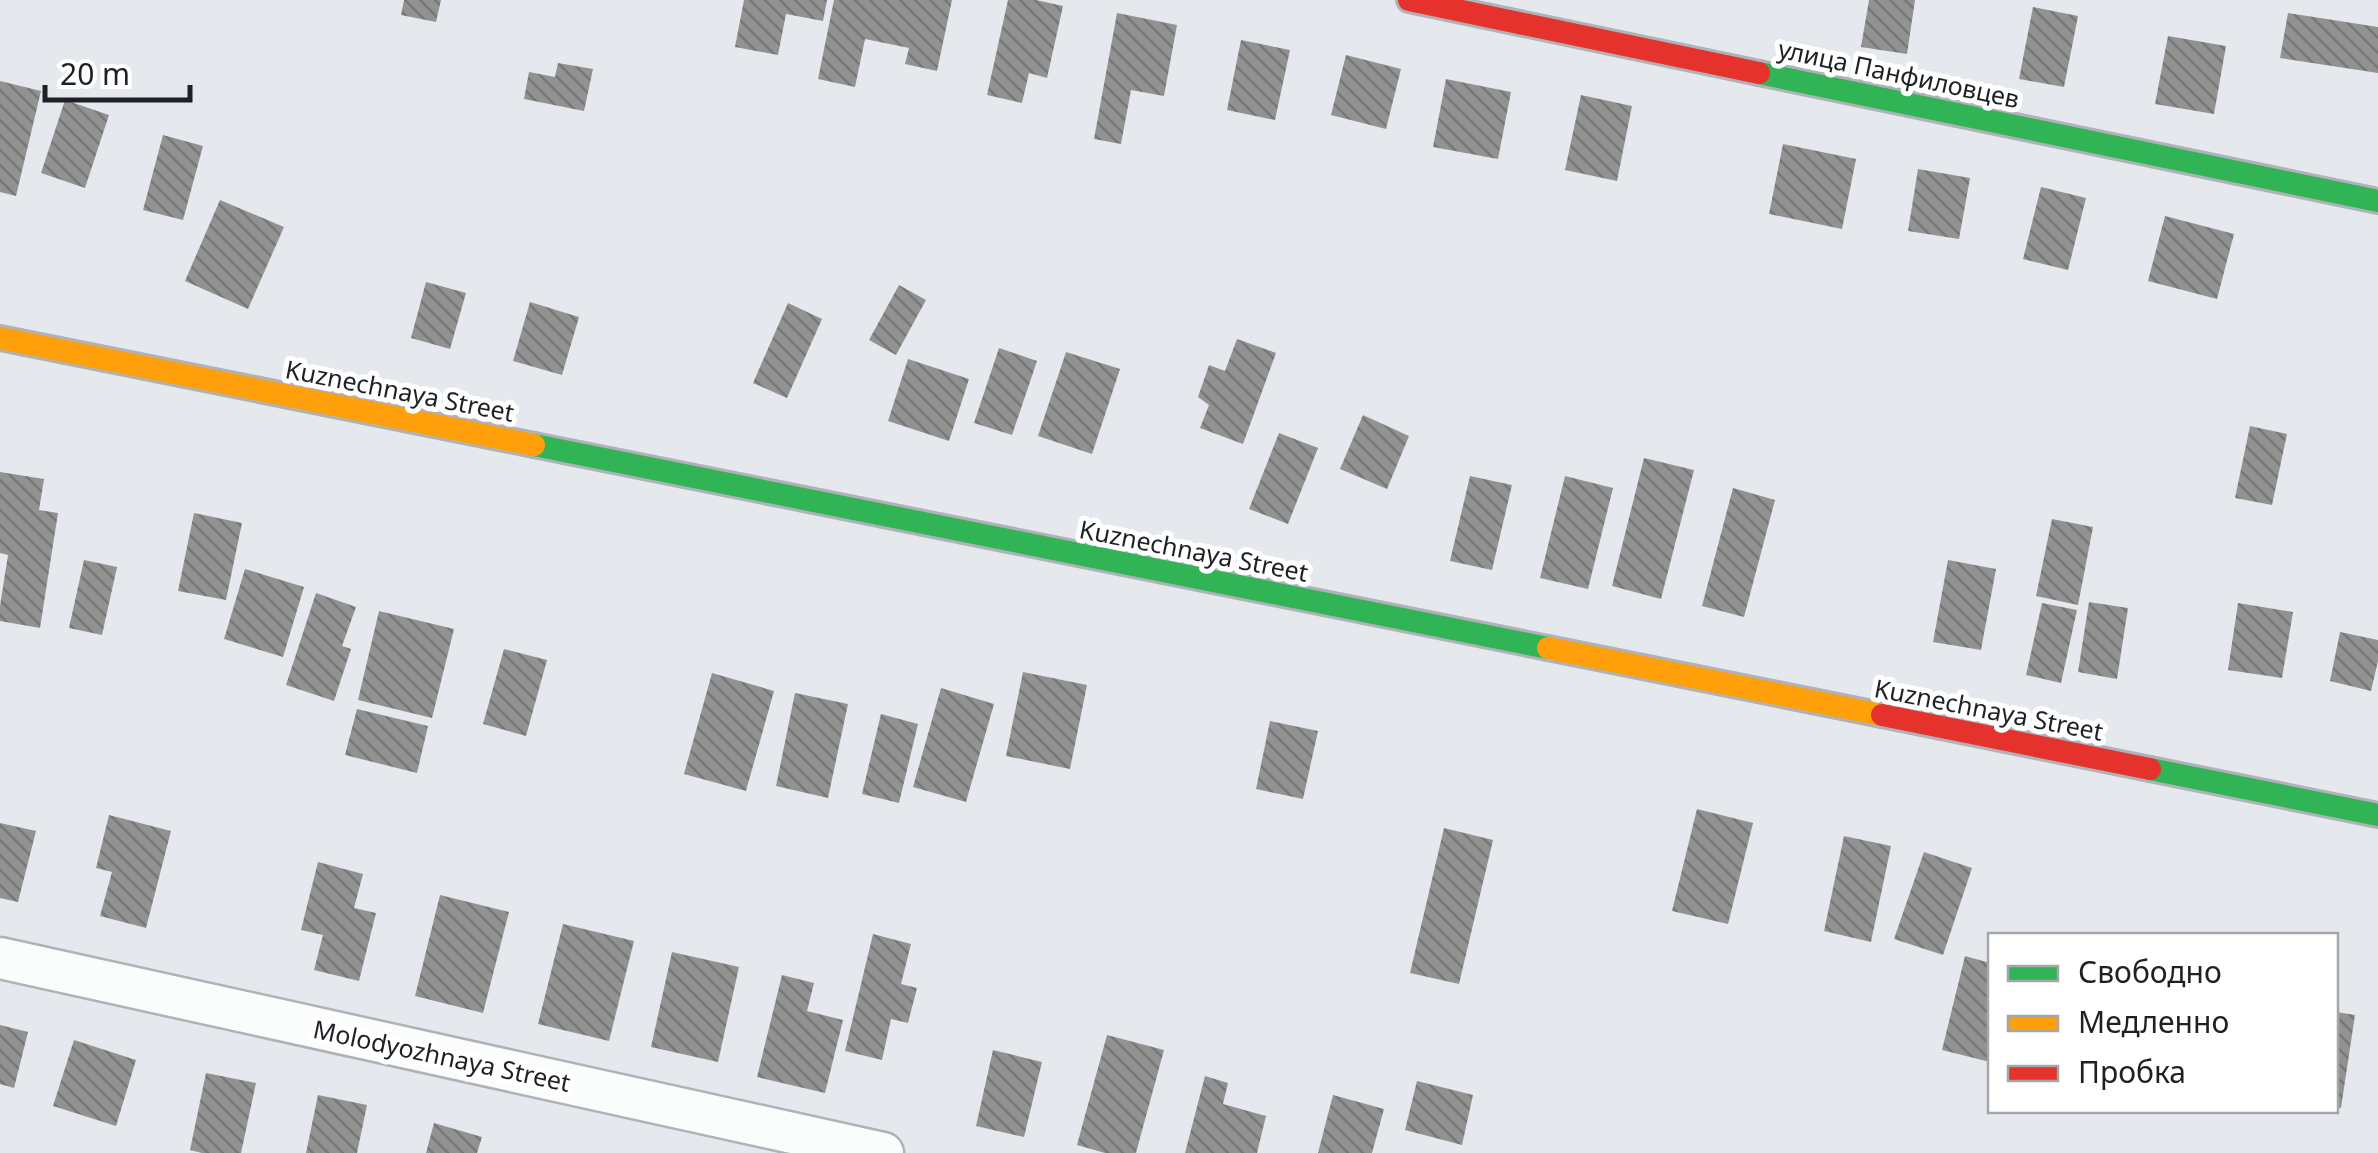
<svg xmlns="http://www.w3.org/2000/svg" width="2378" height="1153" font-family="'Noto Sans',sans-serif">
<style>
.building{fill:url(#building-back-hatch)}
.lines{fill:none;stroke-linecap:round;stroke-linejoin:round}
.street-casing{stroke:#afb2b6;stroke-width:45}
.fast-casing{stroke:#afb2b6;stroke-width:28}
.slow-casing{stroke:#afb2b6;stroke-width:28}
.jam-casing{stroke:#afb2b6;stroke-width:28}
.street{stroke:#fbfcfc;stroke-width:40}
.fast{stroke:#30b455;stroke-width:22}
.slow{stroke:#ff9f0a;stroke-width:22}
.jam{stroke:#e5322d;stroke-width:22}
.labels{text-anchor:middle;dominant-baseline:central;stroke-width:10;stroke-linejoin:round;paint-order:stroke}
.street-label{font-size:25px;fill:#1d2024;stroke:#fff}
</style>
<defs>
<pattern id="building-back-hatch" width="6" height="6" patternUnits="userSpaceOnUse" patternTransform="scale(2.5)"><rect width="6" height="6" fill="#929293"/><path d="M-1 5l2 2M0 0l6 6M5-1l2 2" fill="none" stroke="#777778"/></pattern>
</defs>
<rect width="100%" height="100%" fill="#e5e9ee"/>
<g class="building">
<path d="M404,0H441L436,22L401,15Z"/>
<path d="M744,0H827L823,21L786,14L778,55L735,47Z"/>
<path d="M834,0H952L937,71L905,64L909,48L865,39L855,87L818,79Z"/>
<path d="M1008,0H1036L1063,6L1047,78L1029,73L1022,103L987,95Z"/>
<path d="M1869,0H1915L1907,54L1861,47Z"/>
<path d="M2033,7L2078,16L2064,87L2019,79Z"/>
<path d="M1117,13L1177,25L1164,96L1131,90L1121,144L1094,139Z"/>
<path d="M2288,13L2378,27V73L2280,58Z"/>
<path d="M2168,36L2226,46L2214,114L2155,104Z"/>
<path d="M1241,40L1290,50L1275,120L1227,110Z"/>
<path d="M1346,55L1401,69L1386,129L1331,115Z"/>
<path d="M558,63L593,69L584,111L524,99L529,72L555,77Z"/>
<path d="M1446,79L1511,92L1498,159L1433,147Z"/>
<path d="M0,81L41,91L16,196L0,192Z"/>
<path d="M1581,95L1632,106L1617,181L1565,170Z"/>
<path d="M65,100L109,115L85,188L41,173Z"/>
<path d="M163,135L203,146L183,220L143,210Z"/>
<path d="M1783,144L1856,159L1842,229L1769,214Z"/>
<path d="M1918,169L1970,178L1959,239L1908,231Z"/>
<path d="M2041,187L2086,198L2068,270L2023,259Z"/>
<path d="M220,200L284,227L248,309L185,281Z"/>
<path d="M2165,216L2234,234L2217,299L2148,281Z"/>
<path d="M426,282L466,293L450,349L411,338Z"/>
<path d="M899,285L926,300L896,355L869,340Z"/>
<path d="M530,302L579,317L562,375L513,361Z"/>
<path d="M788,303L822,319L787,398L753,383Z"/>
<path d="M1237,339L1276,353L1243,444L1200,428L1209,405L1198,397L1209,365L1225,371Z"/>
<path d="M999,348L1037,361L1012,435L974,423Z"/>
<path d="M1066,352L1120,369L1092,454L1038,436Z"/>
<path d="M908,359L969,379L949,441L888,421Z"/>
<path d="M1363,415L1409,436L1387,489L1340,469Z"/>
<path d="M2250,426L2287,434L2272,505L2235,498Z"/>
<path d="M1279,433L1318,448L1288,524L1249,509Z"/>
<path d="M1644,458L1694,470L1661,599L1612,586Z"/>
<path d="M0,472L44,479L39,510L58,513L40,628L0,621V606L8,555L0,553Z"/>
<path d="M1470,476L1512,485L1492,570L1450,561Z"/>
<path d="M1565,476L1613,488L1588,589L1540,578Z"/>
<path d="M1733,488L1775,500L1744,617L1702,606Z"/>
<path d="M194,513L242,523L226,600L178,591Z"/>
<path d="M2052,519L2093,527L2078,605L2036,596Z"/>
<path d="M84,560L117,567L102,635L69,628Z"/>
<path d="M1948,560L1996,569L1981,650L1933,642Z"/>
<path d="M245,569L304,587L283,657L224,639Z"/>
<path d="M316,593L356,607L342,646L351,649L334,701L286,685Z"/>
<path d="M2089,602L2128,608L2117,679L2078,672Z"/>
<path d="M2042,603L2077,610L2061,683L2026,675Z"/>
<path d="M2238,603L2293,612L2282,678L2228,670Z"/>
<path d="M379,611L454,629L432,718L358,700Z"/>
<path d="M2340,632L2378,640V661L2371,691L2330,681Z"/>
<path d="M504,649L547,660L526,736L483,724Z"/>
<path d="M1023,672L1087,685L1070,769L1006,756Z"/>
<path d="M712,673L774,691L746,791L684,774Z"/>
<path d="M941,688L994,704L966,802L913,787Z"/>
<path d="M795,693L848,704L828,798L776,786Z"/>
<path d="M357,709L428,726L417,773L345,755Z"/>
<path d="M881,714L918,724L899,803L862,794Z"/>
<path d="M1270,721L1318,731L1303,799L1256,789Z"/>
<path d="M1697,809L1753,823L1728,924L1672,911Z"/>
<path d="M109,815L171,831L146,928L100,916L112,872L96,868Z"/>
<path d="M0,823L36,831L18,902L0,898Z"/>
<path d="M1444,828L1493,840L1459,984L1410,973Z"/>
<path d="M1844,836L1891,846L1871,942L1824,931Z"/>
<path d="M1924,852L1972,868L1943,955L1894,939Z"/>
<path d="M318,862L363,874L354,908L376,913L359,981L314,970L323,935L301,930Z"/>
<path d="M440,895L509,912L483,1013L415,996Z"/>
<path d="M563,924L634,941L609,1041L538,1024Z"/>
<path d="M873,934L911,944L901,984L917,988L908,1023L891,1019L882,1060L845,1051Z"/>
<path d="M672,952L739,967L718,1062L651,1047Z"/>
<path d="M1965,956L1990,963V1062L1942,1050Z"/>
<path d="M782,975L814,983L807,1011L843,1020L825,1093L757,1077Z"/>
<path d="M2336,1012L2355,1015L2341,1108L2336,1107Z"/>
<path d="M0,1025L28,1032L14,1088L0,1084Z"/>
<path d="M1107,1035L1164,1050L1136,1153H1105L1077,1145Z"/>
<path d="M74,1040L136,1060L116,1126L53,1106Z"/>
<path d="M993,1050L1042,1062L1024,1137L976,1126Z"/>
<path d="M206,1073L256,1083L241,1153H202L190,1150Z"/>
<path d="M1205,1076L1228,1083L1223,1104L1266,1116L1257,1153H1185Z"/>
<path d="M1417,1081L1473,1095L1462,1145L1405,1130Z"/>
<path d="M318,1095L367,1105L357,1153H306Z"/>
<path d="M1333,1095L1384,1109L1372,1153H1318Z"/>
<path d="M434,1123L482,1137L477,1153H426Z"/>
</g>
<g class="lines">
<defs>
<path id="street" d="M0,958L883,1153"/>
<g id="fast">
<path d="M1759,73L2378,201"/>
<path d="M534,445L1548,648"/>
<path d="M2150,769L2378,815"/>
</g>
<g id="slow">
<path d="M0,338L534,445"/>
<path d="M1548,648L1882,715"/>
</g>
<g id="jam">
<path d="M1409,0L1759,73"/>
<path d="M1882,715L2150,769"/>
</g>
</defs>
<use href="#street" class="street-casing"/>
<use href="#fast" class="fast-casing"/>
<use href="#slow" class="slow-casing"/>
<use href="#jam" class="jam-casing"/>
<use href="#street" class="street"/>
<use href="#fast" class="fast"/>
<use href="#slow" class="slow"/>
<use href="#jam" class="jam"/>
</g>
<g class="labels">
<g class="street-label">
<text transform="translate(1899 73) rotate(12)">улица Панфиловцев</text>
<text transform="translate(400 390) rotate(11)">Kuznechnaya Street</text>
<text transform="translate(1194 550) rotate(11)">Kuznechnaya Street</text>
<text transform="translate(1989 709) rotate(11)">Kuznechnaya Street</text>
<text transform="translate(442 1055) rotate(12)">Molodyozhnaya Street</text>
</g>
</g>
<rect x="1988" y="933" width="350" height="180" fill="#ffffff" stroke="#a5a6a7" stroke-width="2.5"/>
<rect x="2008" y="966" width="50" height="15" fill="#30b455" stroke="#a5a6a7" stroke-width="2.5"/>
<text x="2078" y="983" font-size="30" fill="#1d2024">Свободно</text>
<rect x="2008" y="1016" width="50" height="15" fill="#ff9f0a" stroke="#a5a6a7" stroke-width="2.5"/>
<text x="2078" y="1033" font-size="30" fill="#1d2024">Медленно</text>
<rect x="2008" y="1066" width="50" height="15" fill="#e5322d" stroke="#a5a6a7" stroke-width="2.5"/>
<text x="2078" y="1083" font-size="30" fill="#1d2024">Пробка</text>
<path d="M45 85v15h145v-15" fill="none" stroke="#1d2024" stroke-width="5"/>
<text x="60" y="85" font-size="30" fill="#1d2024" stroke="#ffffff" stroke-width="8" paint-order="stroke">20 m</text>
</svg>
